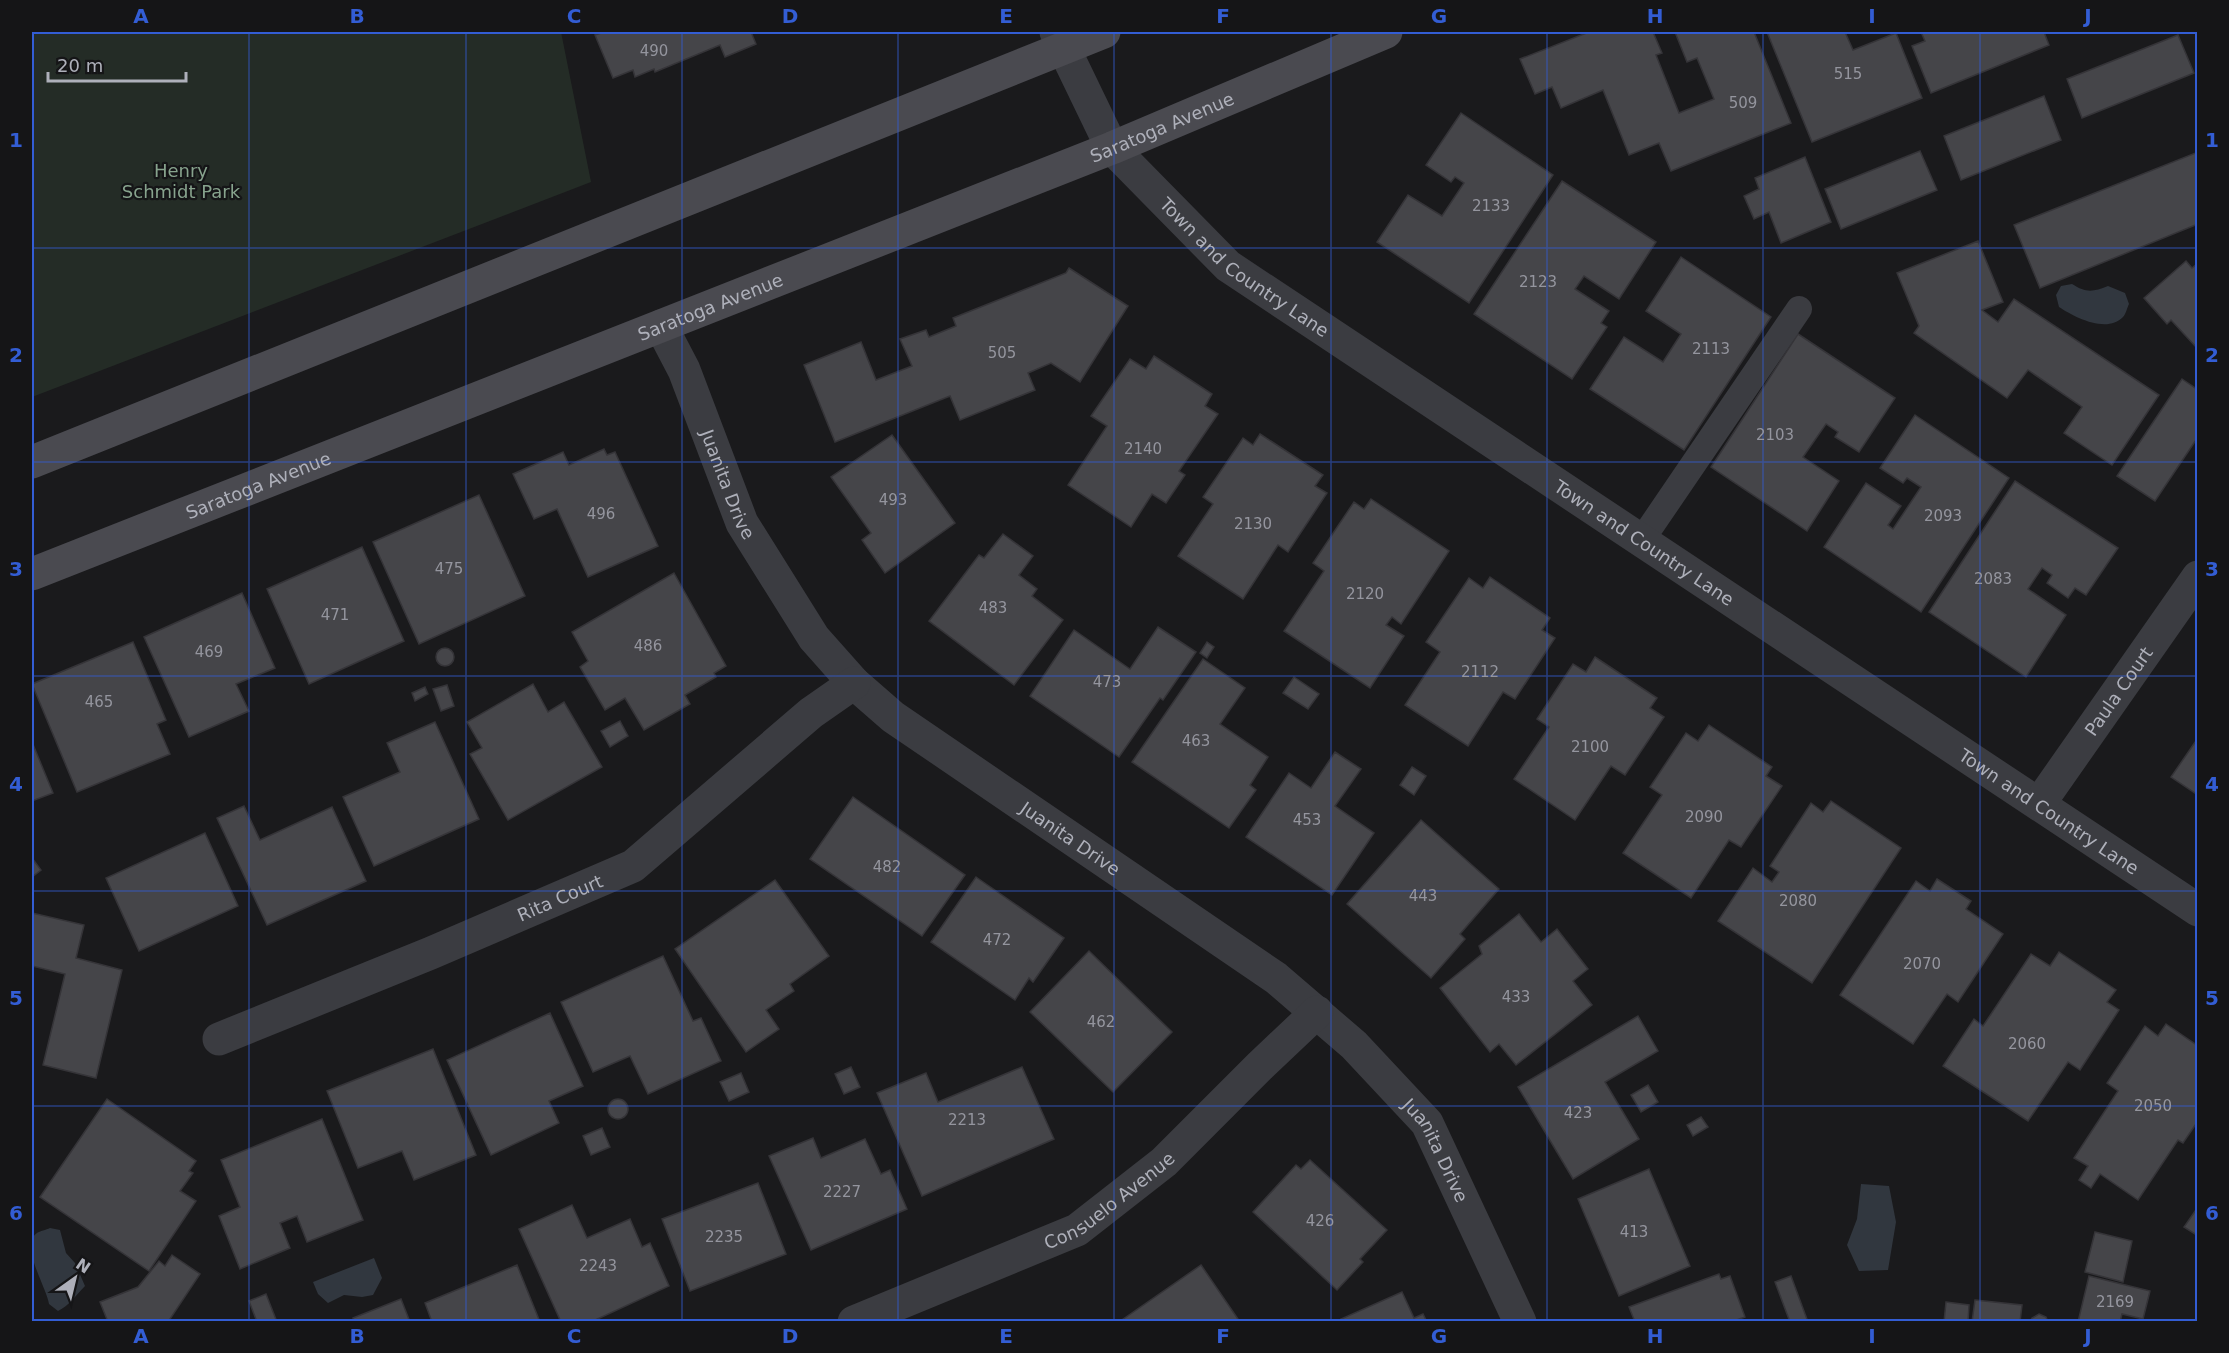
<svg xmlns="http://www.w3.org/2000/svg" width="2229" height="1353" font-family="'DejaVu Sans',sans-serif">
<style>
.green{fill:#242c26}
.water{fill:#31373f}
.building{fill:#454549;stroke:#353438;stroke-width:1.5}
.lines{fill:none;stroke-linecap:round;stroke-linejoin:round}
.service{stroke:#3b3c41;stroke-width:26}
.minor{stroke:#3b3c41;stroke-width:33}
.secondary{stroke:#4a4a50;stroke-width:33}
.grid{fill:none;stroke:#335dd4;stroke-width:1.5;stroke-opacity:0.55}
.labels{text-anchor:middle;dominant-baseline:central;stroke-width:4.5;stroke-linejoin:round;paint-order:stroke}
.number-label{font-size:15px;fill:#94959e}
.street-label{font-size:18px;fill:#aeb0ba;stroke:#151517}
.park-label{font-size:18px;fill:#87a38d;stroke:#151517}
.neatline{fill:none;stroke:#335dd4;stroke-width:2}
.grid-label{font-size:20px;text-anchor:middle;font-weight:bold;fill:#335dd4}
</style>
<rect width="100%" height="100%" fill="#1a1a1c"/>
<path class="green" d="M32,32H561L591,182L32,397Z"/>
<g class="water">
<path d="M2072,284C2086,293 2093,292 2108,286L2125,293L2129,304C2127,308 2126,314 2123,317C2107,334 2074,317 2059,307L2056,295L2061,286Z"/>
<path d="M1861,1184L1889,1186L1896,1222L1888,1270L1859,1271L1847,1245L1857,1219Z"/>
<path d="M50,1228L60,1230L66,1253L75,1263L85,1286C76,1295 69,1306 58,1311L49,1304C47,1288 19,1245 37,1233C40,1231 46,1230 50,1228Z"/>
<path d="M374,1258L382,1278L373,1295L362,1297L344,1295L328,1303L318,1294L313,1282Z"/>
</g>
<g class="building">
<path d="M604,32H751L756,44L725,57L720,45L655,72L654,69L635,77L633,70L613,78L595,35Z"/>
<path d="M1589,32H1653L1662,53L1656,55L1679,113L1714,99L1697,58L1687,62L1675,32H1754L1791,123L1671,171L1659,143L1629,155L1603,90L1561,108L1552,87L1535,94L1520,59Z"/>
<path d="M1767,32H1845L1853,50L1896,33L1922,98L1812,142Z"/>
<path d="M1921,32H2044L2049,45L1931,93L1912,46L1925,41Z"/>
<path d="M2178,35L2194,73L2082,118L2067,79Z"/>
<path d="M2044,96L2061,140L1961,180L1944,136Z"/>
<path d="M1461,113L1553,175L1469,303L1377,242L1408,195L1442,216L1464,183L1455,177L1451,182L1426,165Z"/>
<path d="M1920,151L1937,190L1841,229L1825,189Z"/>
<path d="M2198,152V224L2040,288L2014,225Z"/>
<path d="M1805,157L1831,222L1781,243L1769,212L1754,219L1744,196L1759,189L1755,178Z"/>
<path d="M1562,181L1656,242L1619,299L1584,276L1575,289L1609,311L1601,323L1607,327L1572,379L1474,314Z"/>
<path d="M1978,241L2003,302L1982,310L1998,322L2014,299L2159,395L2112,465L2064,433L2082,407L2028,370L2007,398L1914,333L1919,326L1897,273Z"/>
<path d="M1681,257L1771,317L1684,450L1590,389L1624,337L1663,362L1681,334L1646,311Z"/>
<path d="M2186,261L2192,268L2198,263V349L2171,320L2167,324L2144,298Z"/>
<path d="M1069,268L1128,306L1080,382L1051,363L1028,373L1035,390L960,420L950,396L835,442L804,365L861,342L876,380L912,366L900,339L926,330L929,337L956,326L953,318L1066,273Z"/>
<path d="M1798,334L1895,398L1859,452L1835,437L1838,432L1826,424L1803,457L1839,481L1807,531L1711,467Z"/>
<path d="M1154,356L1212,394L1205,406L1218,414L1179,471L1185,475L1166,503L1152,494L1131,527L1068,485L1107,426L1091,416L1130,359L1146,369Z"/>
<path d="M2182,379L2198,390V437L2155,501L2117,476Z"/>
<path d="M1915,415L2009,478L1921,612L1824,547L1866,483L1901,506L1888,525L1893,529L1921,487L1907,478L1903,483L1880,468Z"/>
<path d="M1260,434L1323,475L1315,486L1327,493L1288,552L1278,545L1243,599L1178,556L1213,504L1203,497L1243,438L1253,445Z"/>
<path d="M892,435L955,523L885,573L862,540L871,533L831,477Z"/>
<path d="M604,449L607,455L615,452L658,546L588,577L557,509L534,519L513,474L563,452L569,465Z"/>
<path d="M2015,481L2118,548L2086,595L2075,588L2068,598L2047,583L2052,575L2042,568L2028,589L2066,615L2026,677L1929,612Z"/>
<path d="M479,495L525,596L419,644L373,542Z"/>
<path d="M1371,499L1449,551L1401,624L1392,617L1386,625L1404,636L1370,688L1284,631L1324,571L1313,563L1354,502L1364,509Z"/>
<path d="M1003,534L1033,556L1019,575L1037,589L1032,596L1063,620L1014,685L929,621L979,555L984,558Z"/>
<path d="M362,547L404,641L309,684L267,589Z"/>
<path d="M674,573L726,666L714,673L716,677L685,695L690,704L644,730L625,698L605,710L580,667L588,661L572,632Z"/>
<path d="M1490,577L1550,618L1542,630L1555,638L1515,699L1503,692L1468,746L1405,705L1440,652L1426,642L1469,578L1483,588Z"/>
<path d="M242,593L275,668L236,684L249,711L189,737L144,637Z"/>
<path d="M1158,627L1196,652L1163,700L1160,698L1119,757L1030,696L1074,630L1130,669Z"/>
<path d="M133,642L166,720L157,724L170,754L77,792L32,684Z"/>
<path d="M1207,642L1214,647L1207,658L1200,653Z"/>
<circle cx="445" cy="657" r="9"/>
<path d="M1595,657L1657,698L1650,708L1664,717L1625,775L1611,766L1575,820L1514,779L1549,727L1537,719L1573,664L1586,672Z"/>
<path d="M1203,659L1245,688L1220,724L1268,757L1250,785L1256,790L1229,828L1132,762Z"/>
<path d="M1294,677L1319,694L1308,709L1283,693Z"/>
<path d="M533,684L548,712L564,702L602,767L508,820L470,754L482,748L467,722Z"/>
<path d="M447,685L454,706L441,711L433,689Z"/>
<path d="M425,687L428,694L415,701L412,693Z"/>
<path d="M620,721L628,736L610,747L601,731Z"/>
<path d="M435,722L479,819L374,866L343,797L400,772L387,743Z"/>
<path d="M1709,725L1772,767L1766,776L1782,786L1741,847L1729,840L1691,898L1623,853L1662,795L1650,787L1686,733L1698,741Z"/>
<path d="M2198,738V795L2171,777Z"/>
<path d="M32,742L53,793L32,801Z"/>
<path d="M1335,752L1361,769L1335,806L1374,833L1332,895L1246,837L1289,773L1311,788Z"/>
<path d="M1412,767L1426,776L1414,795L1400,785Z"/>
<path d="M853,797L965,875L922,936L810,859Z"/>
<path d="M1831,801L1901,848L1812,983L1718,921L1753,868L1772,882L1779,872L1770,866L1811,803L1823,812Z"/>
<path d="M244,806L260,840L332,807L366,881L267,925L217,818Z"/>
<path d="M1421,820L1499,889L1460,934L1465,939L1431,978L1347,904Z"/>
<path d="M205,833L238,906L139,951L106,878Z"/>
<path d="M32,858L41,870L32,877Z"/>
<path d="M976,877L1064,938L1033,982L1029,978L1015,1000L931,942Z"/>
<path d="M1937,879L1971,901L1966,909L2003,934L1958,1002L1947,994L1913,1044L1840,995L1916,881L1930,891Z"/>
<path d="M775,880L829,956L790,984L794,991L766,1010L779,1029L746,1052L675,949Z"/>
<path d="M32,913L84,925L76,958L122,970L96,1078L43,1065L65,974L32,966Z"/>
<path d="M1519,914L1541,942L1557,929L1588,969L1573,981L1592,1005L1516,1065L1499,1044L1490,1052L1440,988L1482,954L1479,946Z"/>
<path d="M1089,951L1172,1032L1113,1092L1030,1012Z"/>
<path d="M2059,952L2116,990L2107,1002L2119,1010L2080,1070L2068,1062L2028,1121L1943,1066L1974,1019L1983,1026L2031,954L2050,966Z"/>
<path d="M663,956L693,1021L701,1018L721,1061L648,1094L630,1056L593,1072L561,1002Z"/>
<path d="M550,1013L583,1086L549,1101L559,1123L491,1155L447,1060Z"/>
<path d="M1638,1016L1658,1051L1605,1082L1639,1139L1573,1179L1518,1087Z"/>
<path d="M2166,1024L2198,1046V1121L2183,1143L2178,1140L2138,1200L2100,1174L2091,1188L2079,1180L2088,1166L2074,1158L2118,1091L2107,1083L2145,1026L2158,1036Z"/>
<path d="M433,1049L476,1155L414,1180L402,1151L358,1168L327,1091Z"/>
<path d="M851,1067L860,1087L844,1094L835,1074Z"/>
<path d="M1022,1067L1054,1139L922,1196L877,1093L926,1073L938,1102Z"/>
<path d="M741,1073L749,1092L729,1101L720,1082Z"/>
<path d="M1648,1085L1658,1102L1641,1112L1631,1095Z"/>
<circle cx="618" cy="1109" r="10"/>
<path d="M107,1099L196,1161L189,1171L193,1173L180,1191L196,1201L149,1271L40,1197Z"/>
<path d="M1701,1117L1708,1127L1693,1136L1687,1125Z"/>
<path d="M322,1119L363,1220L307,1242L297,1216L280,1223L290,1248L240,1269L219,1216L240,1207L221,1160Z"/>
<path d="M602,1128L610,1147L591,1155L583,1136Z"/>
<path d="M813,1138L821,1158L865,1139L881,1174L890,1170L907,1209L811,1250L769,1156Z"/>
<path d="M1310,1160L1387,1230L1360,1259L1363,1262L1337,1290L1253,1212L1296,1165L1301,1169Z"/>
<path d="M1649,1169L1690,1266L1619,1296L1578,1199Z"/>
<path d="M758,1183L786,1254L690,1291L662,1219Z"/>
<path d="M572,1205L587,1238L630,1219L642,1247L650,1243L669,1286L591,1322H561L519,1229Z"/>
<path d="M2198,1207V1236L2184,1227Z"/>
<path d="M2095,1232L2132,1241L2123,1282L2085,1272Z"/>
<path d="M172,1255L200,1274L168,1322H108L100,1302L138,1287L159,1261L165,1266Z"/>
<path d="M517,1265L540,1322H432L425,1303Z"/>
<path d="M1201,1265L1240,1322H1119Z"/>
<path d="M1719,1274L1721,1279L1730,1276L1745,1317L1731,1322H1635L1629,1307Z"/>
<path d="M1791,1276L1808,1322H1790L1775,1282Z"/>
<path d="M2089,1276L2150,1291L2143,1319L2122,1314L2120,1322H2078Z"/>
<path d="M1402,1292L1414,1318L1423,1314L1427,1322H1343L1341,1319Z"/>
<path d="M266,1294L277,1322H257L249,1301Z"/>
<path d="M401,1299L410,1322H354L353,1318Z"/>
<path d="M1975,1300L2022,1305L2020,1322H1972Z"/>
<path d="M1946,1302L1969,1305L1968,1322H1944Z"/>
<path d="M2039,1314L2046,1317L2048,1322H2030L2032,1318Z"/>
</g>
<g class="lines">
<path class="service" d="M1641,541L1799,309"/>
<g class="minor">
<path id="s1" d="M1056,32L1112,148L1228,266L2198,910"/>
<path id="s2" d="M661,326L684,370L742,523L814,638L854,683L893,717L1276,978L1354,1045L1427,1123L1520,1322"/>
<path id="s3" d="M2039,804L2198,577"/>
<path id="s4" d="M219,1039L431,953L633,866L811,713L854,683"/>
<path id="s5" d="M854,1322L1077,1230L1164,1162L1261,1065L1317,1012"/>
</g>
<g class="secondary">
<path d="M32,462L1104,32"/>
<path id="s6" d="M32,574L1112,148L1386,32"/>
</g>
</g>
<path class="grid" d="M249,32V1322M466,32V1322M682,32V1322M898,32V1322M1114,32V1322M1331,32V1322M1547,32V1322M1763,32V1322M1980,32V1322M32,248H2198M32,462H2198M32,676H2198M32,891H2198M32,1106H2198"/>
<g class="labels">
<g class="number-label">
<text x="654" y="51">490</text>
<text x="1848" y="74">515</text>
<text x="1743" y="103">509</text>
<text x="1491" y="206">2133</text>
<text x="1538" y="282">2123</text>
<text x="1711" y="349">2113</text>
<text x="1002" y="353">505</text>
<text x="1775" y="435">2103</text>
<text x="1143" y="449">2140</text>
<text x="893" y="500">493</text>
<text x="601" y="514">496</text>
<text x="1943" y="516">2093</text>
<text x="1253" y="524">2130</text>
<text x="449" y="569">475</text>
<text x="1993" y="579">2083</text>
<text x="1365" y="594">2120</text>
<text x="993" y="608">483</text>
<text x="335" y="615">471</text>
<text x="648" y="646">486</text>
<text x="209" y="652">469</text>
<text x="1480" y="672">2112</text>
<text x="1107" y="682">473</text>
<text x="99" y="702">465</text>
<text x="1196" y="741">463</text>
<text x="1590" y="747">2100</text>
<text x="1704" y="817">2090</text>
<text x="1307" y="820">453</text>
<text x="887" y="867">482</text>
<text x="1423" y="896">443</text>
<text x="1798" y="901">2080</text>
<text x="997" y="940">472</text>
<text x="1922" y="964">2070</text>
<text x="1516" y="997">433</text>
<text x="1101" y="1022">462</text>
<text x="2027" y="1044">2060</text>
<text x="2153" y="1106">2050</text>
<text x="1578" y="1113">423</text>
<text x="967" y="1120">2213</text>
<text x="842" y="1192">2227</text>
<text x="1320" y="1221">426</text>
<text x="1634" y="1232">413</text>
<text x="724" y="1237">2235</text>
<text x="598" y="1266">2243</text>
<text x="2115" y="1302">2169</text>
</g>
<g class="street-label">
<text stroke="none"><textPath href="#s6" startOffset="1215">Saratoga Avenue</textPath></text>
<text stroke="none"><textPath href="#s1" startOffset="308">Town and Country Lane</textPath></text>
<text stroke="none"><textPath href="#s6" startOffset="729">Saratoga Avenue</textPath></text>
<text stroke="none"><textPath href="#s6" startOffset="243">Saratoga Avenue</textPath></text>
<text stroke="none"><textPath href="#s2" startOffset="172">Juanita Drive</textPath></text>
<text stroke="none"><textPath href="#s1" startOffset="794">Town and Country Lane</textPath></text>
<text stroke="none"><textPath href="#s3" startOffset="138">Paula Court</textPath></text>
<text stroke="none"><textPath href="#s1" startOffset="1280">Town and Country Lane</textPath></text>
<text stroke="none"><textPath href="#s2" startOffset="676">Juanita Drive</textPath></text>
<text stroke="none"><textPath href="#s4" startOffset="369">Rita Court</textPath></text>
<text stroke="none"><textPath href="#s2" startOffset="1162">Juanita Drive</textPath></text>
<text stroke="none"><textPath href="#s5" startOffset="284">Consuelo Avenue</textPath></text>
</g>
<g class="park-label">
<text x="181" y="170">Henry<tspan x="181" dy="21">Schmidt Park</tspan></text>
</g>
</g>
<rect width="2229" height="1353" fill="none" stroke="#151517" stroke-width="66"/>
<g transform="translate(75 1278) rotate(34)" stroke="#151517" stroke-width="4.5" paint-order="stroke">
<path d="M0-4.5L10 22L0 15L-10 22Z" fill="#aeb0ba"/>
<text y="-9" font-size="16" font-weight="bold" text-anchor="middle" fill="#aeb0ba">N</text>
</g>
<path d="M48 72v9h138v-9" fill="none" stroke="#aeb0ba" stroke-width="3"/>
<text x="57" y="72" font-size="18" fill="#aeb0ba" stroke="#151517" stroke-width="4.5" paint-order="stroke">20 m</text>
<rect x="33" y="33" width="2163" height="1287" class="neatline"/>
<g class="grid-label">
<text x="141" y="23">A</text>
<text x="357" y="23">B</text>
<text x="574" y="23">C</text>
<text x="790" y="23">D</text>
<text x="1006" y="23">E</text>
<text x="1223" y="23">F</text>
<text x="1439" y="23">G</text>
<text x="1655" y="23">H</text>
<text x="1872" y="23">I</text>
<text x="2088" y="23">J</text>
<text x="16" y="147">1</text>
<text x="2212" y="147">1</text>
<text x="16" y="362">2</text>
<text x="2212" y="362">2</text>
<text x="16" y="576">3</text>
<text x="2212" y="576">3</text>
<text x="16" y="791">4</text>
<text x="2212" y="791">4</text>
<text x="16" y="1005">5</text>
<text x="2212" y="1005">5</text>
<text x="16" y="1220">6</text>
<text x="2212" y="1220">6</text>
<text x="141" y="1343">A</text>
<text x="357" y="1343">B</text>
<text x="574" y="1343">C</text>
<text x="790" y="1343">D</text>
<text x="1006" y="1343">E</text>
<text x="1223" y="1343">F</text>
<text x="1439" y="1343">G</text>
<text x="1655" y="1343">H</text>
<text x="1872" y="1343">I</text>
<text x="2088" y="1343">J</text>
</g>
</svg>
